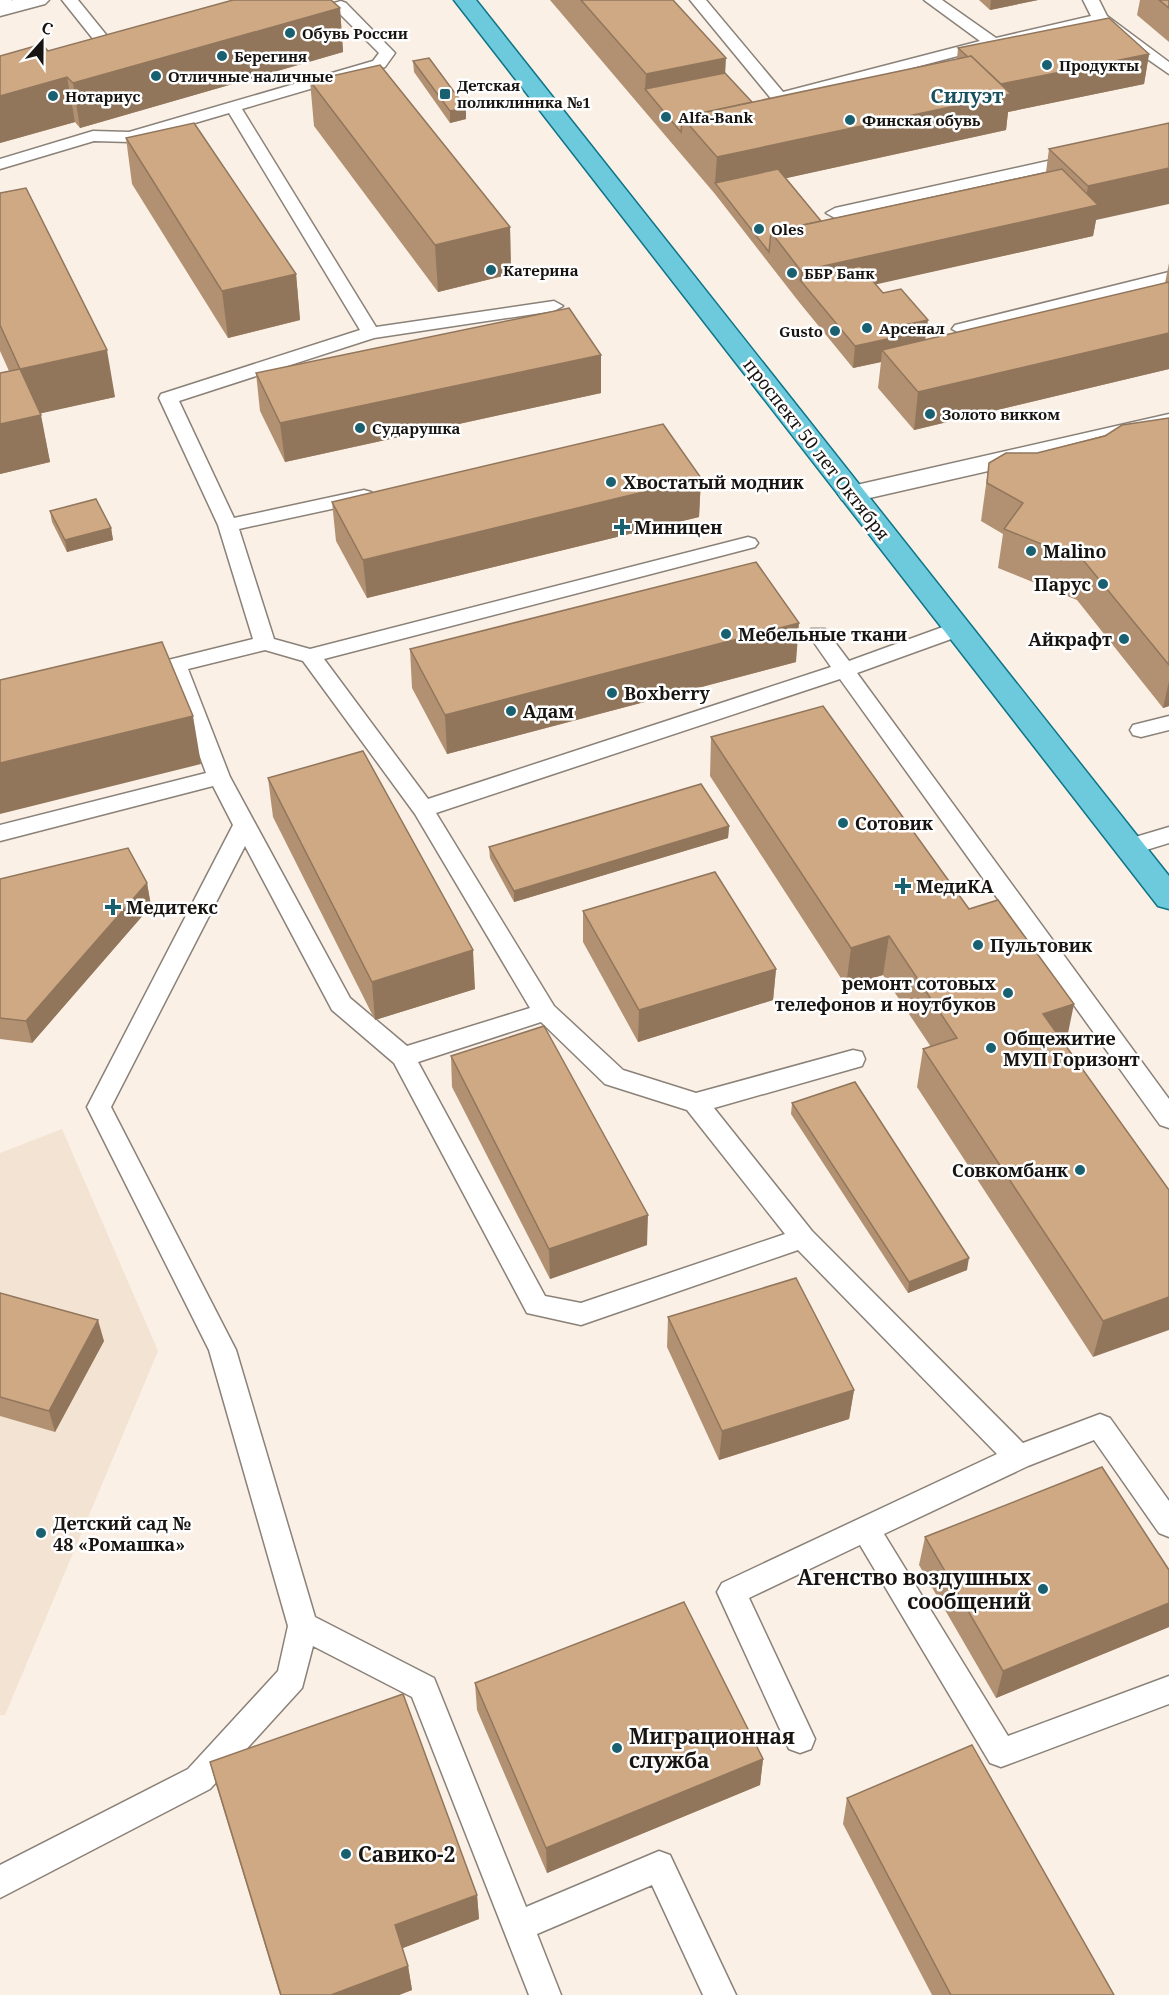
<svg xmlns="http://www.w3.org/2000/svg" width="1169" height="1995" font-family="'Noto Serif',serif">
<style>
.built{fill:#f3e3d3}
.lines{fill:none;stroke-linecap:round;stroke-linejoin:round}
.service-casing{stroke:#8a8178;stroke-width:3}
.minor-casing{stroke:#8a8178;stroke-width:3}
.secondary-casing{stroke:#8a8178;stroke-width:3}
.primary-casing{stroke:#0f7486;stroke-width:3}
.service{fill:#fff;fill-rule:evenodd}
.minor{fill:#fff;fill-rule:evenodd}
.secondary{fill:#fff;fill-rule:evenodd}
.primary{fill:#6ccadc;fill-rule:evenodd}
.wall{fill:#b29172}
.shaded-wall{fill:#91765c}
.building{fill:#cfa984;stroke:#91765c;stroke-width:1.5}
.poi-dot{fill:#196071;stroke:#fff;stroke-width:2}
.labels{text-anchor:middle;dominant-baseline:central;stroke-width:5;stroke-linejoin:round;paint-order:stroke}
.far-poi-label{font-size:15px;font-weight:bold;fill:#181411;stroke:#fff;text-anchor:start}
.street-label{font-size:18px;fill:#181411;stroke:#fff}
.poi-label{font-size:18px;font-weight:bold;fill:#181411;stroke:#fff;text-anchor:start}
.far-district-label{font-size:20px;font-weight:bold;fill:#19505d;stroke:#fff}
.near-poi-label{font-size:21px;font-weight:bold;fill:#181411;stroke:#fff;text-anchor:start}
</style>
<rect width="100%" height="100%" fill="#faf0e6"/>
<path class="built" d="M62,1129L158,1351L5,1715H0V1153Z"/>
<g class="lines">
<defs>
<g id="service">
<path d="M62,0H78L125,58L127,61L125,64H113Z"/>
<path d="M690,0H706L783,92L980,41L924,0H942L996,38L1091,16L1083,0H1099L1107,16L1169,62V74L1097,24L992,47L779,103L773,101Z"/>
<path d="M341,1L346,3L395,53L385,67L242,109L376,327L554,301L563,306L554,311L374,338L179,401L234,518L364,490L371,492L374,496L371,500L364,502L239,529L274,639L310,649L748,537L755,539L758,543L755,547L324,659L428,799L831,667L808,634L811,629H825L849,661L951,624H965L968,629L965,634L857,673L1169,1099V1128L1160,1125L840,679L436,813L554,1006L623,1070L696,1093L853,1050L862,1052L865,1059L862,1066L714,1108L812,1231L1023,1443L1100,1414L1110,1418L1169,1501V1537L1159,1533L1094,1440L1028,1466L884,1534L1008,1736L1169,1676V1704L1001,1767L990,1763L860,1545L749,1598L815,1739L811,1749L800,1753L789,1749L717,1592L722,1583L997,1454L798,1250L581,1325L527,1313L394,1063L332,1010L245,846L111,1107L236,1350L315,1617L434,1678L526,1907L659,1851L670,1855L736,1995H703L652,1885L537,1934L561,1995H529L412,1697L313,1646L302,1688L210,1789L0,1898V1865L188,1769L278,1671L288,1626L209,1350L87,1107L233,825L213,786L0,841V825L206,773L169,674L156,673L152,668L156,663L253,639L218,525L159,398L161,394L360,330L229,113L130,142L94,141L0,169V159L93,131L129,132L373,61L379,53L338,12L307,20L299,15L302,12ZM265,650L303,661L415,814L530,1008L407,1046L350,998L230,777L188,669ZM541,1022L605,1084L687,1110L785,1234L581,1303L545,1296L418,1062Z"/>
<path d="M1079,154L1087,159L1085,163L835,218L826,213L835,208Z"/>
<path d="M1169,272V282L961,334L952,329L955,325Z"/>
<path d="M1169,716V730L1141,737L1133,735L1130,730L1133,725Z"/>
<path d="M1169,827V843L1130,855L1122,853L1119,847L1122,841Z"/>
</g>
<g id="minor">
<path d="M0,0H12L7,5L0,7Z"/>
<path d="M1169,414V430L852,502L842,500L838,494L842,488L852,486Z"/>
</g>
<path id="secondary" d="M13,0H49L45,4L0,16V4Z"/>
<path id="primary" d="M454,0H476L1169,876V909L1158,906Z"/>
</defs>
<use href="#service" class="service-casing"/>
<use href="#minor" class="minor-casing"/>
<use href="#secondary" class="secondary-casing"/>
<use href="#primary" class="primary-casing"/>
<use href="#service" class="service"/>
<use href="#minor" class="minor"/>
<use href="#secondary" class="secondary"/>
<use href="#primary" class="primary"/>
</g>
<g class="wall">
<path d="M550,0H673L725,73L752,102L957,59L958,48L1149,54L1144,84L1008,112L1006,130L786,178L821,221L1046,172L1049,149L1169,123L1096,220L1093,236L875,284L925,340L1165,283L1169,263V369L914,430L878,388L881,362L853,368L799,302L715,194Z"/>
<path d="M979,0H1038L990,10Z"/>
<path d="M1140,0H1169V42L1137,15Z"/>
<path d="M340,8L343,52L80,128L75,122L0,143V56L48,51Z"/>
<path d="M413,61L466,108V119L450,123L414,72Z"/>
<path d="M310,81L510,227L511,274L438,292L314,126Z"/>
<path d="M126,138L296,274L300,320L228,338L132,184Z"/>
<path d="M0,193L115,397L40,413L50,462L0,474V373L9,371L0,351Z"/>
<path d="M256,373L601,393L285,462L260,411Z"/>
<path d="M1169,418V706L1163,708L1077,600L998,568L1003,534L981,521L989,463L1037,453Z"/>
<path d="M701,478L699,517L367,598L336,541L332,502Z"/>
<path d="M50,511L111,528L113,540L67,552L52,522Z"/>
<path d="M410,649L796,662L447,754L412,688Z"/>
<path d="M711,737L969,909L1066,1043H1064L1169,1190L1093,1357L917,1087L923,1049L931,1047L883,975L846,986L710,776Z"/>
<path d="M268,778L475,989L375,1020L273,817Z"/>
<path d="M729,826L728,838L514,902L490,858L489,847Z"/>
<path d="M0,879L147,883L151,906L32,1043L0,1039Z"/>
<path d="M583,911L776,969L773,1000L638,1042L583,942Z"/>
<path d="M451,1056L647,1245L550,1279L452,1087Z"/>
<path d="M792,1103L967,1270L908,1293L791,1114Z"/>
<path d="M0,1293L104,1341L55,1432L0,1416Z"/>
<path d="M668,1317L854,1390L849,1419L719,1460L667,1347Z"/>
<path d="M925,1537L1169,1570V1627L996,1698L919,1565Z"/>
<path d="M475,1683L763,1759L760,1785L547,1873L477,1710Z"/>
<path d="M210,1762L477,1895L479,1919L402,1948L408,1966L412,1990L399,1995H280L217,1788Z"/>
<path d="M847,1798L1114,1995H932L843,1824Z"/>
</g>
<g class="shaded-wall">
<path d="M991,0H1038L990,10Z"/>
<path d="M340,8L343,52L80,128L73,83Z"/>
<path d="M1149,54L1144,84L1008,112L1006,130L723,192L715,183L717,157L996,85Z"/>
<path d="M726,58L724,94L645,89L646,74Z"/>
<path d="M67,77L75,122L0,143V96Z"/>
<path d="M466,108V119L450,123V111Z"/>
<path d="M1169,168V204L1096,220L1093,236L815,298L800,280L801,271L1084,208L1088,186Z"/>
<path d="M510,227L511,274L438,292L435,245Z"/>
<path d="M296,274L300,320L228,338L222,291Z"/>
<path d="M928,320L925,342L882,350L881,362L853,368L855,346L885,329Z"/>
<path d="M1169,333V369L914,430L918,392Z"/>
<path d="M107,350L115,397L29,416L20,369Z"/>
<path d="M601,355V393L285,462L280,423Z"/>
<path d="M41,415L50,462L0,474V424Z"/>
<path d="M701,478L699,517L367,598L363,560Z"/>
<path d="M111,528L113,540L67,552L65,540Z"/>
<path d="M799,623L796,662L447,754L445,715Z"/>
<path d="M1169,681V706L1163,708Z"/>
<path d="M193,716L201,764L0,814V763Z"/>
<path d="M729,826L728,838L514,902V891Z"/>
<path d="M147,883L151,906L32,1043L26,1021Z"/>
<path d="M889,936L883,975L846,986L851,948Z"/>
<path d="M473,950L475,989L375,1020L372,982Z"/>
<path d="M776,969L773,1000L638,1042L639,1010Z"/>
<path d="M1074,1004L1066,1043L1035,1052L1043,1014Z"/>
<path d="M648,1215L647,1245L550,1279L549,1249Z"/>
<path d="M969,1258L967,1270L908,1293L909,1282Z"/>
<path d="M1169,1297V1330L1093,1357L1103,1321Z"/>
<path d="M98,1320L104,1341L55,1432L49,1411Z"/>
<path d="M854,1390L849,1419L719,1460L722,1431Z"/>
<path d="M1169,1603V1627L996,1698L1003,1671Z"/>
<path d="M763,1759L760,1785L547,1873L546,1848Z"/>
<path d="M477,1895L479,1919L398,1950L395,1925Z"/>
<path d="M408,1966L412,1990L399,1995H331Z"/>
</g>
<g class="building">
<path d="M233,0H331L340,8L73,83L67,77L0,96V56L42,44L48,51Z"/>
<path d="M581,0H673L726,58L646,74Z"/>
<path d="M1159,0H1169V8Z"/>
<path d="M1109,18L1149,54L1001,84L971,56L968,57L958,48Z"/>
<path d="M971,56L1011,94L717,157L682,117Z"/>
<path d="M429,58L466,108L450,111L413,61Z"/>
<path d="M380,65L510,227L435,245L310,81Z"/>
<path d="M725,73L752,102L682,117L681,132L645,89Z"/>
<path d="M194,123L296,274L222,291L126,138Z"/>
<path d="M1169,123V168L1088,186L1049,149Z"/>
<path d="M778,169L821,221L771,232L769,252L715,183Z"/>
<path d="M1062,169L1098,205L801,271L771,232Z"/>
<path d="M26,188L107,350L20,369L41,415L0,424V373L20,369L0,325V193Z"/>
<path d="M860,266L883,293L901,289L928,320L885,329L892,338L855,346L800,280Z"/>
<path d="M1169,282V333L918,392L882,350Z"/>
<path d="M569,308L601,355L280,423L256,373Z"/>
<path d="M1169,418V665L1084,561L1004,529L1023,503L987,483L989,463L1006,453H1037L1105,436L1122,425Z"/>
<path d="M663,424L701,478L363,560L332,502Z"/>
<path d="M96,499L111,528L65,540L50,511Z"/>
<path d="M756,562L799,623L445,715L410,649Z"/>
<path d="M162,642L193,716L0,763V680Z"/>
<path d="M823,706L969,909L998,900L1074,1004L1043,1014L1169,1190V1297L1103,1321L923,1049L957,1038L889,936L851,948L711,737Z"/>
<path d="M363,751L473,950L372,982L268,778Z"/>
<path d="M701,784L729,826L514,891L489,847Z"/>
<path d="M128,848L147,883L26,1021L0,1018V879Z"/>
<path d="M715,872L776,969L639,1010L583,911Z"/>
<path d="M544,1026L648,1215L549,1249L451,1056Z"/>
<path d="M855,1082L969,1258L909,1282L792,1103Z"/>
<path d="M796,1278L854,1390L722,1431L668,1317Z"/>
<path d="M0,1293L98,1320L49,1411L0,1397Z"/>
<path d="M1102,1467L1169,1570V1603L1003,1671L925,1537Z"/>
<path d="M684,1602L763,1759L546,1848L475,1683Z"/>
<path d="M403,1694L477,1895L395,1925L408,1966L331,1995H281L210,1762Z"/>
<path d="M972,1745L1114,1995H951L847,1798Z"/>
</g>
<g class="poi-dot">
<circle cx="290" cy="33" r="6"/>
<circle cx="222" cy="56" r="6"/>
<circle cx="1047" cy="65" r="6"/>
<circle cx="156" cy="76" r="6"/>
<rect x="439" y="88" width="12" height="12" rx="3"/>
<circle cx="53" cy="96" r="6"/>
<circle cx="666" cy="117" r="6"/>
<circle cx="850" cy="120" r="6"/>
<circle cx="759" cy="229" r="6"/>
<circle cx="491" cy="270" r="6"/>
<circle cx="792" cy="273" r="6"/>
<circle cx="867" cy="328" r="6"/>
<circle cx="835" cy="331" r="6"/>
<circle cx="930" cy="414" r="6"/>
<circle cx="360" cy="428" r="6"/>
<circle cx="611" cy="482" r="6"/>
<path d="M619 518h6v6h6v6h-6v6h-6v-6h-6v-6h6z"/>
<circle cx="1031" cy="551" r="6"/>
<circle cx="1103" cy="584" r="6"/>
<circle cx="726" cy="634" r="6"/>
<circle cx="1124" cy="639" r="6"/>
<circle cx="612" cy="693" r="6"/>
<circle cx="511" cy="711" r="6"/>
<circle cx="843" cy="823" r="6"/>
<path d="M900 877h6v6h6v6h-6v6h-6v-6h-6v-6h6z"/>
<path d="M110 898h6v6h6v6h-6v6h-6v-6h-6v-6h6z"/>
<circle cx="978" cy="945" r="6"/>
<circle cx="1008" cy="993" r="6"/>
<circle cx="991" cy="1048" r="6"/>
<circle cx="1080" cy="1170" r="6"/>
<circle cx="41" cy="1533" r="6"/>
<circle cx="1043" cy="1589" r="6"/>
<circle cx="617" cy="1748" r="6"/>
<circle cx="346" cy="1854" r="6"/>
</g>
<g class="labels">
<g class="far-poi-label">
<text x="302" y="33">Обувь России</text>
<text x="234" y="56">Берегиня</text>
<text x="1059" y="65">Продукты</text>
<text x="168" y="76">Отличные наличные</text>
<text x="457" y="85">Детская<tspan x="457" dy="17">поликлиника №1</tspan></text>
<text x="65" y="96">Нотариус</text>
<text x="678" y="117">Alfa-Bank</text>
<text x="862" y="120">Финская обувь</text>
<text x="771" y="229">Oles</text>
<text x="503" y="270">Катерина</text>
<text x="804" y="273">ББР Банк</text>
<text x="879" y="328">Арсенал</text>
<text x="823" y="331" text-anchor="end">Gusto</text>
<text x="942" y="414">Золото викком</text>
<text x="372" y="428">Сударушка</text>
</g>
<g class="street-label">
<text transform="translate(817 449) rotate(52)">проспект 50 лет Октября</text>
</g>
<g class="poi-label">
<text x="623" y="482">Хвостатый модник</text>
<text x="634" y="527">Миницен</text>
<text x="1043" y="551">Malino</text>
<text x="1091" y="584" text-anchor="end">Парус</text>
<text x="738" y="634">Мебельные ткани</text>
<text x="1112" y="639" text-anchor="end">Айкрафт</text>
<text x="624" y="693">Boxberry</text>
<text x="523" y="711">Адам</text>
<text x="855" y="823">Сотовик</text>
<text x="916" y="886">МедиКА</text>
<text x="126" y="907">Медитекс</text>
<text x="990" y="945">Пультовик</text>
<text x="996" y="983" text-anchor="end">ремонт сотовых<tspan x="996" dy="21">телефонов и ноутбуков</tspan></text>
<text x="1003" y="1038">Общежитие<tspan x="1003" dy="21">МУП Горизонт</tspan></text>
<text x="1068" y="1170" text-anchor="end">Совкомбанк</text>
<text x="53" y="1523">Детский сад №<tspan x="53" dy="21">48 «Ромашка»</tspan></text>
</g>
<g class="far-district-label">
<text x="967" y="95">Силуэт</text>
</g>
<g class="near-poi-label">
<text x="1031" y="1577" text-anchor="end">Агенство воздушных<tspan x="1031" dy="24">сообщений</tspan></text>
<text x="629" y="1736">Миграционная<tspan x="629" dy="24">служба</tspan></text>
<text x="358" y="1854">Савико-2</text>
</g>
</g>
<g transform="translate(42 42) rotate(21)" stroke="#ffffff" stroke-width="4.5" paint-order="stroke">
<path d="M0-4.5L10 22L0 15L-10 22Z" fill="#181411"/>
<text y="-9" font-size="16" font-weight="bold" text-anchor="middle" fill="#181411">С</text>
</g>
</svg>
